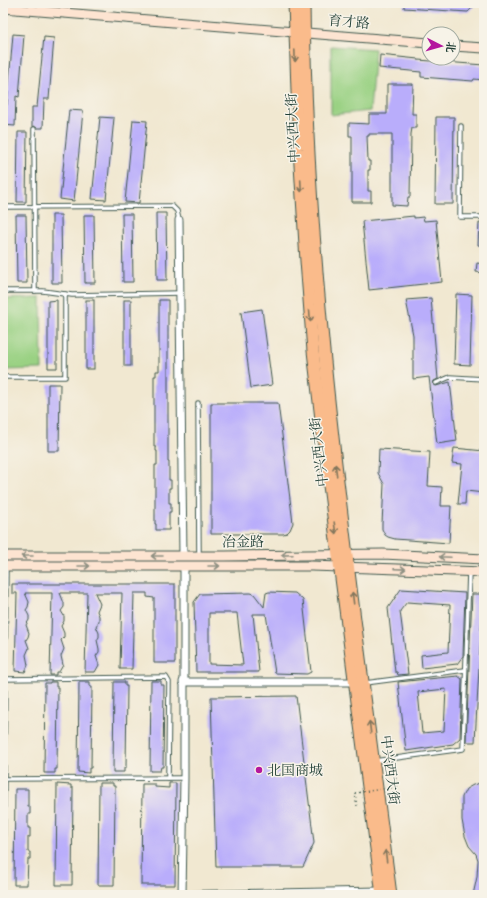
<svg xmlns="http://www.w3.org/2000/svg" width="487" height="898" font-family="'IM FELL Double Pica','Noto Serif SC',serif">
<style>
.green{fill:#9ad183;stroke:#5c875c}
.building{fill:#b9adfb;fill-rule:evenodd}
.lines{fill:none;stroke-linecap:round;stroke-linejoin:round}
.lane-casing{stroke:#3e574c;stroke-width:5.5}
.street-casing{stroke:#3e574c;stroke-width:9}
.secondary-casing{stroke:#3e574c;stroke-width:11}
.primary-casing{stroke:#3e574c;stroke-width:13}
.path{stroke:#3e574c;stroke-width:1.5;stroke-dasharray:1 3;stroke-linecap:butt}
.lane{stroke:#fff;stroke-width:3.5}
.street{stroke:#fff;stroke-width:7}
.secondary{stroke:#fde4d1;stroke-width:9}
.primary{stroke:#fabb8b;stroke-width:11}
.path-bridge{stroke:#3e574c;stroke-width:1.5;stroke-dasharray:1 3;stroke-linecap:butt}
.oneway{stroke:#82765b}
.oneway2{stroke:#8e9082}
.poi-dot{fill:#b5179e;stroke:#f7f3e8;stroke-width:1.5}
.labels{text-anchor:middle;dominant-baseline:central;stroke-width:3;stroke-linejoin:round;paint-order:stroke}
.street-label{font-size:14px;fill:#1f3d34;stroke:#f7f3e8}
.poi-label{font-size:14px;fill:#1f3d34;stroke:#f7f3e8;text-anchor:start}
</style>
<rect width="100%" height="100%" fill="#f7f3e8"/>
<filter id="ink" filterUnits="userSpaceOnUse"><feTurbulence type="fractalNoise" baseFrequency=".025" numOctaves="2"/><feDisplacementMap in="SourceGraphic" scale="8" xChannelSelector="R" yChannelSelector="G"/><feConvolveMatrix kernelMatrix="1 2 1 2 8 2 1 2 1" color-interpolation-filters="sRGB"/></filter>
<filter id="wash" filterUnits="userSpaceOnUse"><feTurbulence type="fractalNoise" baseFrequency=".012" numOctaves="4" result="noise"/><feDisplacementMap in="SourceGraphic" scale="16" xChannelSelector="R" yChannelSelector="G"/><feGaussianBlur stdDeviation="0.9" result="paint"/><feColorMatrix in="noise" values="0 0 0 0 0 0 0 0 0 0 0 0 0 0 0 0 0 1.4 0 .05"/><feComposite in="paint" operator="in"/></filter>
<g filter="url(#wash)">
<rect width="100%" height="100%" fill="#f1e8d1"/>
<g class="green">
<path d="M331,46L375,49L370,111L331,115Z"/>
<path d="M41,298L42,369L3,370V299Z"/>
</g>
<g id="blocks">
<g class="building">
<path d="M404,3H477L468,12L404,8Z"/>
<path d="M13,34L24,35L19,97L16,96L15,126L3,125V105H7Z"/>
<path d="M44,37L54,38L49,99H44L43,128H37L34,126L32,127V107H37Z"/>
<path d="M380,55L418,59V60L484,65V80L474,79L473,81L421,77V72L379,68Z"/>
<path d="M387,84H413L412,114H416V128H412L411,134L410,197H408L407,206L392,205V134H369V136H367L368,161H370V170H368V191H371V202H352V136H349V123L369,124V114H387Z"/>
<path d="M69,110L83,111L74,201L60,199Z"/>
<path d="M100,117L114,118L106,200L92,199Z"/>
<path d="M436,117H454L453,204H435Z"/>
<path d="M133,120L147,121L139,203L125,202Z"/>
<path d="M18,132H27L26,202H17Z"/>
<path d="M156,213H166L167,280H157Z"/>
<path d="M122,214H132L133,282H123Z"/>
<path d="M16,215H26L27,283H17Z"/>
<path d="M52,215H61L62,283H52Z"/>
<path d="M84,215H94L95,283H85Z"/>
<path d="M414,216V218L423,217L424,221L436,220L442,282L369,290L362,221Z"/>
<path d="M479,223H484V246L478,245Z"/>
<path d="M477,263L484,264V273L476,272Z"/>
<path d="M456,294L472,295L470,365L454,364Z"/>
<path d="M431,298L438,379L434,381L433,384L436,386L450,382L457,441L437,444L429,377L413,379V335L406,300Z"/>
<path d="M57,300V368H48V301Z"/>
<rect x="86" y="300" width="8" height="69"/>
<rect x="124" y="300" width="7" height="66"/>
<path d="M159,300H168V462H169V480H171V488H169V503H171V512H169V530H156V524H155V465H157V451H156V447H154V376H156V371H159Z"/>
<path d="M262,309L272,385L251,388L241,312Z"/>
<path d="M48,384H60L59,451H48Z"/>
<path d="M211,403H278L293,523L290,530L287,533L283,534H211Z"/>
<path d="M454,448L484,451V493L466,491L465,504H458L462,464L452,463Z"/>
<path d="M379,449L430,452L428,486L442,487L441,506H451L449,543L395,539L388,537L385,535L382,529V524L384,484L378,473Z"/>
<path d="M12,584H175V663H154V598L147,597V593H134L132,669H120L122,593H95L100,604L97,611L99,616V621L96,626L99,633V637L97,640L99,649V652L96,656L99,665L95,672H85L87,593H60L64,603V607L61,611L64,616V621L61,626L64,633V637L61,640L64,649L61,656L63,665L59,672H56V675H50L52,593H25L29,602L28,607L26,610L29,616V620L26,625L29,633L28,637L26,640L29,648L26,655L28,665L25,672L15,671L17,593H12Z"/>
<path d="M401,589L465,593L463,656L457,664L422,668L421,655L448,652L450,605L407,602L400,611L408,674L398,675L397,672H395L388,608Z"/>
<path d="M269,592L295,593L303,600L311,672L307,674L275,673L266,614H253L259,672H196L194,602L200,594L251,593L254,594L264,607L266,593ZM209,613H237L243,665L209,664Z"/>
<path d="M472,594H483L475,742H466Z"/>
<path d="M458,676L462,679L460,738L453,744L406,751L398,682ZM446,689L444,731L422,733L418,692Z"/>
<path d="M151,681H161V685H164L163,767H161L160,771H150Z"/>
<path d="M50,682H56V687H58L57,769H55V773H44L45,683H50Z"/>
<path d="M79,682H90V687H92L91,768H89V773L78,772Z"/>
<path d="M114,682H125V686H127L126,768H124V772H113Z"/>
<path d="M296,696L314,843L303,867H216L211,697Z"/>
<path d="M484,782V895H473L477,877L478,860L476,854L469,846L465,836L462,820V797L466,789L473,785Z"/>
<path d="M99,783H113V786H115L114,885H98Z"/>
<path d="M169,783H176L175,885H141L142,784H155V787L169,788Z"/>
<path d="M57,784L71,785V788H73L72,885H56Z"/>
<path d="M15,789H28V806H30V814H28V828H30V837H28V852H30V859H28L27,885H14Z"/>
</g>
</g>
</g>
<g filter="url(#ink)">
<use href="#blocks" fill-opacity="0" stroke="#3e574c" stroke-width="1"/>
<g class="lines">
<defs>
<g id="lane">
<path d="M461,126L460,217H484"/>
<path d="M34,129L35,291"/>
<path d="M3,207L172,206L177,211L179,220"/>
<path d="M3,291H43L72,295L180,293"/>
<path d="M3,377H65V294"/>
<path d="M436,383L450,377L484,379"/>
<path d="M198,403L199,556"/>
<path d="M5,679L166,677L169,682L168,778"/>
<path d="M365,683L465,670"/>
<path d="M374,761L463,749L469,572"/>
<path d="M4,779L184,778"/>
<path d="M3,876L6,567"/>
</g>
<g id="street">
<path d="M179,220L183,556"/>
<path d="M183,682H354"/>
<path d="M164,895L381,891"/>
<path d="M182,895L184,778V566"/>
</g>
<g id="secondary">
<path d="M3,8L429,43"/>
<path d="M453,46L484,48"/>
<path d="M3,556H225L383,554L484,559"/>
<path d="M3,566H312L484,572"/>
</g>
<g id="primary">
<path d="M294,3L299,149L306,261L313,351L327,470L382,895"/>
<path d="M304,3C307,302 353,599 391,895"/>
</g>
</defs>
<use href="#lane" class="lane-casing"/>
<use href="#street" class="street-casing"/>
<use href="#secondary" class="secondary-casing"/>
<use href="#primary" class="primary-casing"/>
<g class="path">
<path d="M395,774L397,787"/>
<path d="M355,793L357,806"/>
</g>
<use href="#lane" class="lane"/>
<use href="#street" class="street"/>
<use href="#secondary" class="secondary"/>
<use href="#primary" class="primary"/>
<path class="path-bridge" d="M355,793L397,787"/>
</g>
<defs><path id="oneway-shaft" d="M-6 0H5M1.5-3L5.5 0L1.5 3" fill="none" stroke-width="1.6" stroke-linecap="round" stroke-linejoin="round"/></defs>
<g class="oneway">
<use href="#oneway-shaft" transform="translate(295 56) rotate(88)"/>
<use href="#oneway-shaft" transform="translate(301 186) rotate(87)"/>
<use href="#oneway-shaft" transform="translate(310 316) rotate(85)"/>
<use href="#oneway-shaft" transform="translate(336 470) rotate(-97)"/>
<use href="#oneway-shaft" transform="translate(335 528) rotate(82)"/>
<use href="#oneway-shaft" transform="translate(353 598) rotate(-97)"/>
<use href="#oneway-shaft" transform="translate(370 727) rotate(-97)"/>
<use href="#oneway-shaft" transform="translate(386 856) rotate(-97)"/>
</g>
<g class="oneway2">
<use href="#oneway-shaft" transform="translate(287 555) rotate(178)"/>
<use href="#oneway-shaft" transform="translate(27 556) rotate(-180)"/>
<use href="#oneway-shaft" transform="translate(157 556) rotate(-180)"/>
<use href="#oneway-shaft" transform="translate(445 557) rotate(-177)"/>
<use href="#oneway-shaft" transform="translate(84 566)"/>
<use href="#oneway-shaft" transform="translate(214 566)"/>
<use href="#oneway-shaft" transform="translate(400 569) rotate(2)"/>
</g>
</g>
<circle class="poi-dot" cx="259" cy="770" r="4"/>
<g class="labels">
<g class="street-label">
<text transform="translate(349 22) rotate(5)">育才路</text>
<text transform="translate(293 128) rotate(-93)">中兴西大街</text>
<text transform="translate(319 452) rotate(-97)">中兴西大街</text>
<text transform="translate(243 542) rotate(-1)">冶金路</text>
<text transform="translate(390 770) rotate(83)">中兴西大街</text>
</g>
<g class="poi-label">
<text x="267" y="770">北国商城</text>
</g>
</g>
<rect width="487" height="898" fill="none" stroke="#f7f3e8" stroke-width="16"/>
<g transform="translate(441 46) rotate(96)"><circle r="19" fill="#f7f3e8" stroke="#a1aaa0"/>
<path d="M0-3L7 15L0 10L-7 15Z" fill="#b5179e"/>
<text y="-6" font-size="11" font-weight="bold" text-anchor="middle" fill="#1f3d34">北</text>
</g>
</svg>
